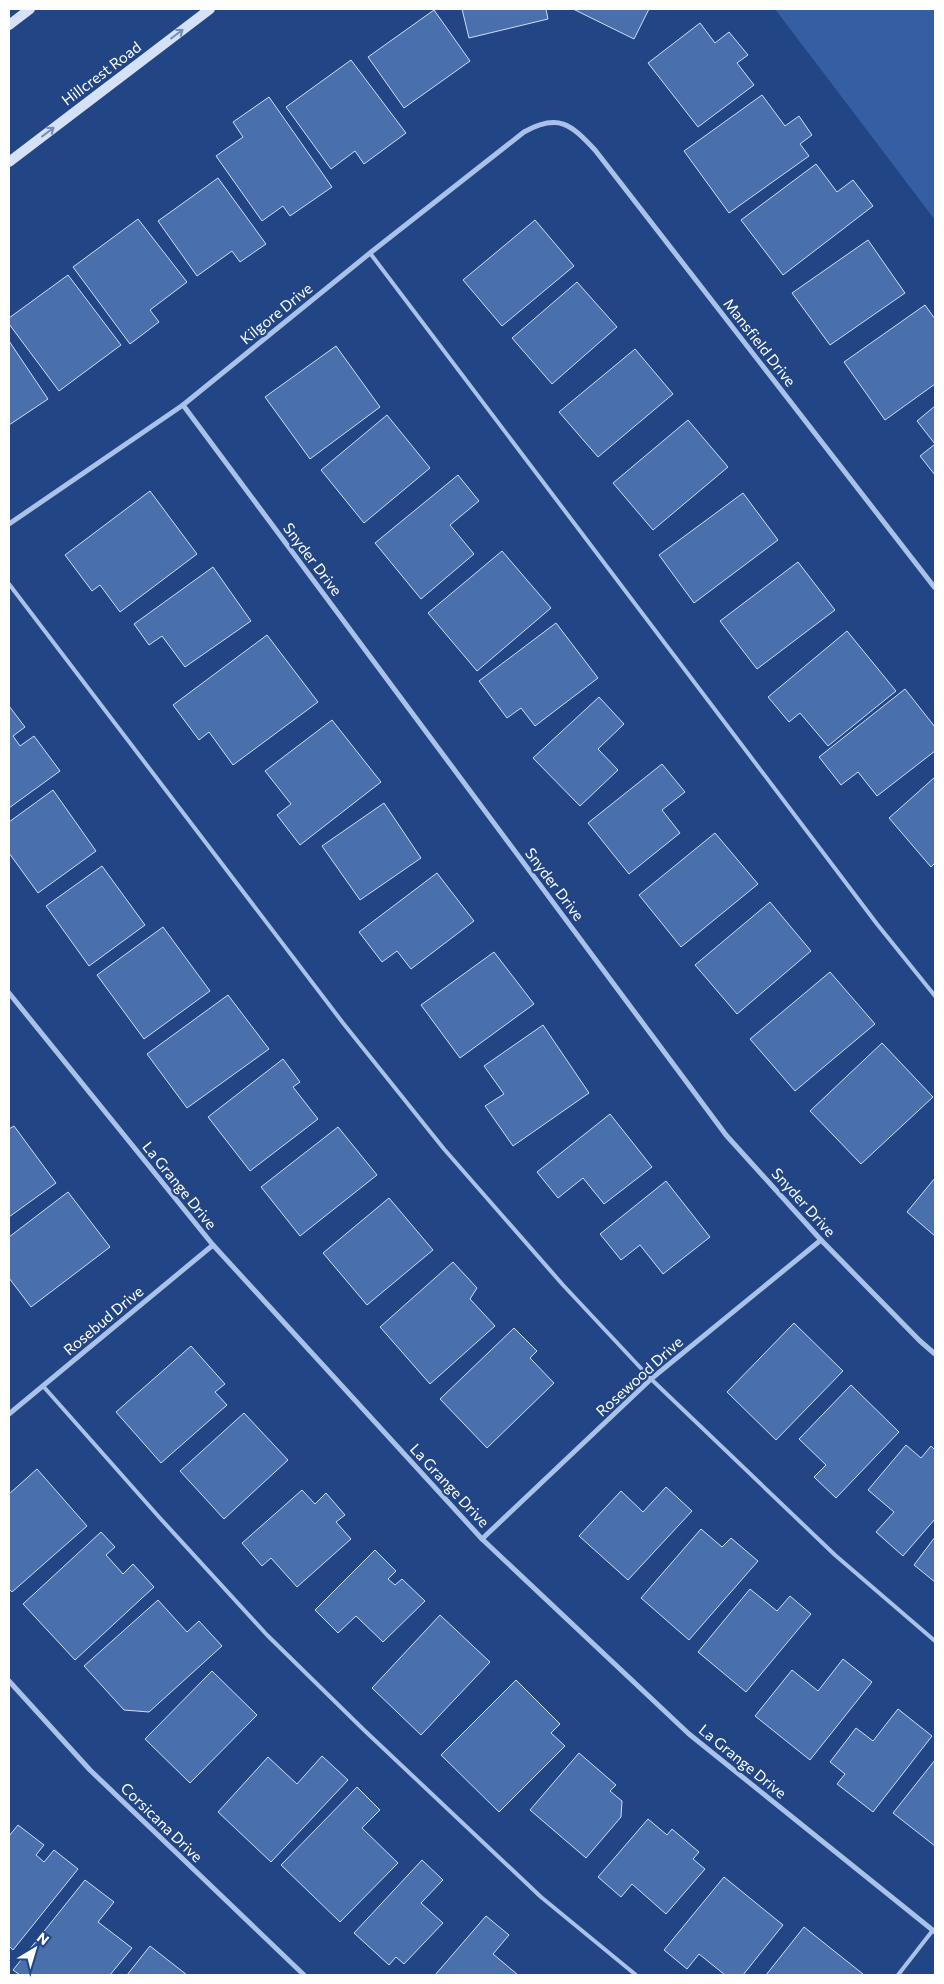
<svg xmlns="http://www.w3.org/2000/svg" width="944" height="1984" font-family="Commissioner,sans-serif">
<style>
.green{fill:#365ea2}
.building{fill:#4a6fad;stroke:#cfdef7}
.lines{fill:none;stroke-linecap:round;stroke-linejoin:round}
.service{stroke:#aac2e9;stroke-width:4}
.minor{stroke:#aac2e9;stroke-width:5}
.secondary{stroke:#d5e1f7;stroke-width:10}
.oneway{stroke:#738bb8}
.labels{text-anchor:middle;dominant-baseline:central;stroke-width:4.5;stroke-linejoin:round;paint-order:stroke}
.street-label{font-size:15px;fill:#fff;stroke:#224585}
</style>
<rect width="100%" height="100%" fill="#224585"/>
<path class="green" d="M775,9H935V220Z"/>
<g class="building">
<path d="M462,9H546L548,19L469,38Z"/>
<path d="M573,9H649L634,39Z"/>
<path d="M434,10L470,61L404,108L368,57Z"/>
<path d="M700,23L715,43L729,32L748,55L737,63L754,85L698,127L648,63Z"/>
<path d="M351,60L406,133L364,164L355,151L331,169L286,107Z"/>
<path d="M762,95L785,126L799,116L812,135L800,144L809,156L729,213L684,151Z"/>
<path d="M269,97L332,187L290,216L283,206L262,221L216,156L243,137L233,122Z"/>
<path d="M816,164L837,192L853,180L873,206L783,275L741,220Z"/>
<path d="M218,178L266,244L240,262L232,251L197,276L158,221Z"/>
<path d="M138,219L187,282L150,310L159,322L130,344L73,267Z"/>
<path d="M535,220L574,266L502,326L463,280Z"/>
<path d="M868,240L905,293L830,345L792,293Z"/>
<path d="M68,275L121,345L59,391L9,324V318Z"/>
<path d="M577,282L617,327L552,384L512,338Z"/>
<path d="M925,305L935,319V384L885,420L844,362Z"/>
<path d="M9,341L48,399L9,425Z"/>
<path d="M336,346L380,407L310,459L265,397Z"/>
<path d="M635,349L673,394L598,457L559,412Z"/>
<path d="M935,406V475L920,456L935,444L917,421Z"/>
<path d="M387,415L430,468L364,523L321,470Z"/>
<path d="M688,420L728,467L653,530L613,483Z"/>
<path d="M458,475L479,501L450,525L474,554L421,599L375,543Z"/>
<path d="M150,491L197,554L120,612L100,585L92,591L65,555Z"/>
<path d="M743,493L778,540L694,603L659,555Z"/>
<path d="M502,551L551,608L477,671L428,613Z"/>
<path d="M798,562L835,610L757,669L720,621Z"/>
<path d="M213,567L251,621L185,667L162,636L149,645L134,624Z"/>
<path d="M556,623L598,678L535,726L521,708L507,718L479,681Z"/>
<path d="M847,631L896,691L828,746L800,713L789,722L768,697Z"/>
<path d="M267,635L318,702L233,765L209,732L199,740L173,705Z"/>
<path d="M905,689L935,727V751L877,796L858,772L841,785L819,757Z"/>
<path d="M599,697L624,724L598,749L618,770L580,806L533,758Z"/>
<path d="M9,706L25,727L13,736L20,746L34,736L60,771L9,808Z"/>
<path d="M332,720L381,782L300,845L277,815L291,804L265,771Z"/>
<path d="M662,764L685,792L662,810L680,833L629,874L588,823Z"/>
<path d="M935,777V863L931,867L889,818Z"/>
<path d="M53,790L96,851L38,893L9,853V822Z"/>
<path d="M384,803L421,858L360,900L322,846Z"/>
<path d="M715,833L758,884L681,947L639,895Z"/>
<path d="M102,866L145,925L89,966L46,906Z"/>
<path d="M437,873L474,921L411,969L397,951L382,962L359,932Z"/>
<path d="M770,902L811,951L737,1014L695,965Z"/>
<path d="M163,927L210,991L144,1039L97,975Z"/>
<path d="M494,952L534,1004L460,1058L421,1005Z"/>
<path d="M830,972L875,1024L795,1091L750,1039Z"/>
<path d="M228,995L269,1049L187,1108L147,1054Z"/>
<path d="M543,1025L589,1093L513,1146L485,1106L504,1094L484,1066Z"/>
<path d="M882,1043L933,1097L861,1164L810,1111Z"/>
<path d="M283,1059L300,1082L293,1087L318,1119L250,1171L208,1117Z"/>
<path d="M610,1114L652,1167L604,1204L583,1178L558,1198L537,1172Z"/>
<path d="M14,1126L56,1183L9,1217V1129Z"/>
<path d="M338,1127L377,1175L300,1236L261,1187Z"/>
<path d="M935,1178V1236L907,1212Z"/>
<path d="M666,1181L710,1237L663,1274L640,1245L621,1260L600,1234Z"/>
<path d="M68,1192L110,1247L31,1307L9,1278V1237Z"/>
<path d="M389,1198L433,1250L367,1305L323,1253Z"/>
<path d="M453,1262L477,1288L470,1299L495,1326L430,1384L380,1327Z"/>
<path d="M794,1323L843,1371L776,1440L727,1392Z"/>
<path d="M514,1328L537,1351L530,1358L554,1383L487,1448L440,1399Z"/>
<path d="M191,1346L225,1384L215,1392L227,1405L161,1463L116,1412Z"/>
<path d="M851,1385L899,1432L836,1498L814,1477L826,1465L799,1439Z"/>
<path d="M244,1413L288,1460L224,1519L180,1471Z"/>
<path d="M906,1445L921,1458L931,1446L935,1450V1519L903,1556L876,1532L894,1512L868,1490Z"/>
<path d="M37,1469L87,1526L12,1592L9,1589V1494Z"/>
<path d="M666,1487L692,1511L628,1580L579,1536L621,1491L643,1512Z"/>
<path d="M302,1490L315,1504L326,1493L345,1515L336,1522L351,1539L297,1587L271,1558L262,1566L242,1543Z"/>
<path d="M701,1529L722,1547L731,1538L758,1561L689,1640L641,1598Z"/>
<path d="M101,1532L115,1547L106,1555L123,1574L133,1564L154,1587L75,1660L23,1604Z"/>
<path d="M935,1537V1582L914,1565Z"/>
<path d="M375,1550L396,1571L388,1579L395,1585L402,1579L425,1601L383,1642L356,1616L338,1633L315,1610Z"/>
<path d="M750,1589L777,1611L790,1596L811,1614L746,1692L698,1652Z"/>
<path d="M158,1600L187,1632L199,1621L222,1646L149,1712L124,1710L84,1666Z"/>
<path d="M440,1615L490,1662L421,1735L372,1688Z"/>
<path d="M843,1659L872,1682L810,1760L755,1716L792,1670L818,1691Z"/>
<path d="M212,1671L257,1715L190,1783L145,1739Z"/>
<path d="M516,1680L560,1724L551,1733L565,1746L499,1812L441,1755Z"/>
<path d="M898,1709L932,1736L873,1812L837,1784L845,1774L830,1762L856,1728L873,1741Z"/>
<path d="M579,1753L616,1785L610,1791L622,1801L621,1817L586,1858L530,1810Z"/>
<path d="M322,1756L348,1780L271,1862L218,1812L268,1757L297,1784Z"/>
<path d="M935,1760V1846L893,1813Z"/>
<path d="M357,1787L380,1810L362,1828L398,1863L340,1922L281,1865Z"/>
<path d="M648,1819L667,1835L672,1829L699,1852L693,1859L705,1869L666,1914L632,1884L621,1897L598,1877Z"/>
<path d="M18,1825L44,1845L36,1855L44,1862L54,1850L78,1869L13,1950L9,1946V1836Z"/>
<path d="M422,1860L443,1880L421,1903L443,1923L404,1964L396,1957L389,1965L354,1933Z"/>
<path d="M724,1877L783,1925L743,1975H725L699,1954L687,1969L664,1950Z"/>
<path d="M85,1880L114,1902L98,1922L132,1948L110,1975H20L13,1970Z"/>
<path d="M486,1916L509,1935L493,1954L518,1975H435Z"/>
<path d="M804,1927L863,1974L862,1975H766Z"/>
<path d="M150,1946L187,1975H127Z"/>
</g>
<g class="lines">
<g class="service">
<path d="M370,253L877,924L935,996"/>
<path d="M9,584L343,1023L444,1149L563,1285L651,1379L835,1555L935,1641"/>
<path d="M43,1386L159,1517L267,1635L364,1730L541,1897L636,1975"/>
<path d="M898,1975L933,1930"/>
</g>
<g class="minor">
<path d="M183,405L726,1135L821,1240L920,1341L935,1354"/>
<path d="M9,524L183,405L370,253L524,132C558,113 571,124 595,150L935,588"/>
<path d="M9,993L213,1245L482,1539L689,1734L935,1932"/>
<path d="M9,1414L213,1245"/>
<path d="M482,1539L651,1379L821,1240"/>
<path d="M9,1681L90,1770L304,1975"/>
</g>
<g class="secondary">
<path d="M9,25L30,9"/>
<path d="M9,162L210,9"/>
</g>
</g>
<defs><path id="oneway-shaft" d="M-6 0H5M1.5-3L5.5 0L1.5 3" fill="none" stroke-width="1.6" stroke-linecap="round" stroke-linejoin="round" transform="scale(1.25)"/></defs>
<g class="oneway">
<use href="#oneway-shaft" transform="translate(177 34) rotate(-37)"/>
<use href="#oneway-shaft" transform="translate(48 132) rotate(-37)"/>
</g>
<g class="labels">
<g class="street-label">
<text transform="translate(101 73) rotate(-37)">Hillcrest Road</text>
<text transform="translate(276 313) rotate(-39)">Kilgore Drive</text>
<text transform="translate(760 342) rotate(52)">Mansfield Drive</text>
<text transform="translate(313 559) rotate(53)">Snyder Drive</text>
<text transform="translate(555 884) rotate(53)">Snyder Drive</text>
<text transform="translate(180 1185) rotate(51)">La Grange Drive</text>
<text transform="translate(804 1202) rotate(48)">Snyder Drive</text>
<text transform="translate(103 1320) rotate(-40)">Rosebud Drive</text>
<text transform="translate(639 1376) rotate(-42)">Rosewood Drive</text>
<text transform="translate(450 1485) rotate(47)">La Grange Drive</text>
<text transform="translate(743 1761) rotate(39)">La Grange Drive</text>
<text transform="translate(162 1822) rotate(44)">Corsicana Drive</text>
</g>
</g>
<rect width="944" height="1984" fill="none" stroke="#ffffff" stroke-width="20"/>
<g transform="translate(35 1949) rotate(38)" stroke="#224585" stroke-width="4" paint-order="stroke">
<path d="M0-4L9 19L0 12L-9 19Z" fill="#ffffff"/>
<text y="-8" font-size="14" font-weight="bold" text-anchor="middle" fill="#ffffff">N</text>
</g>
</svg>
